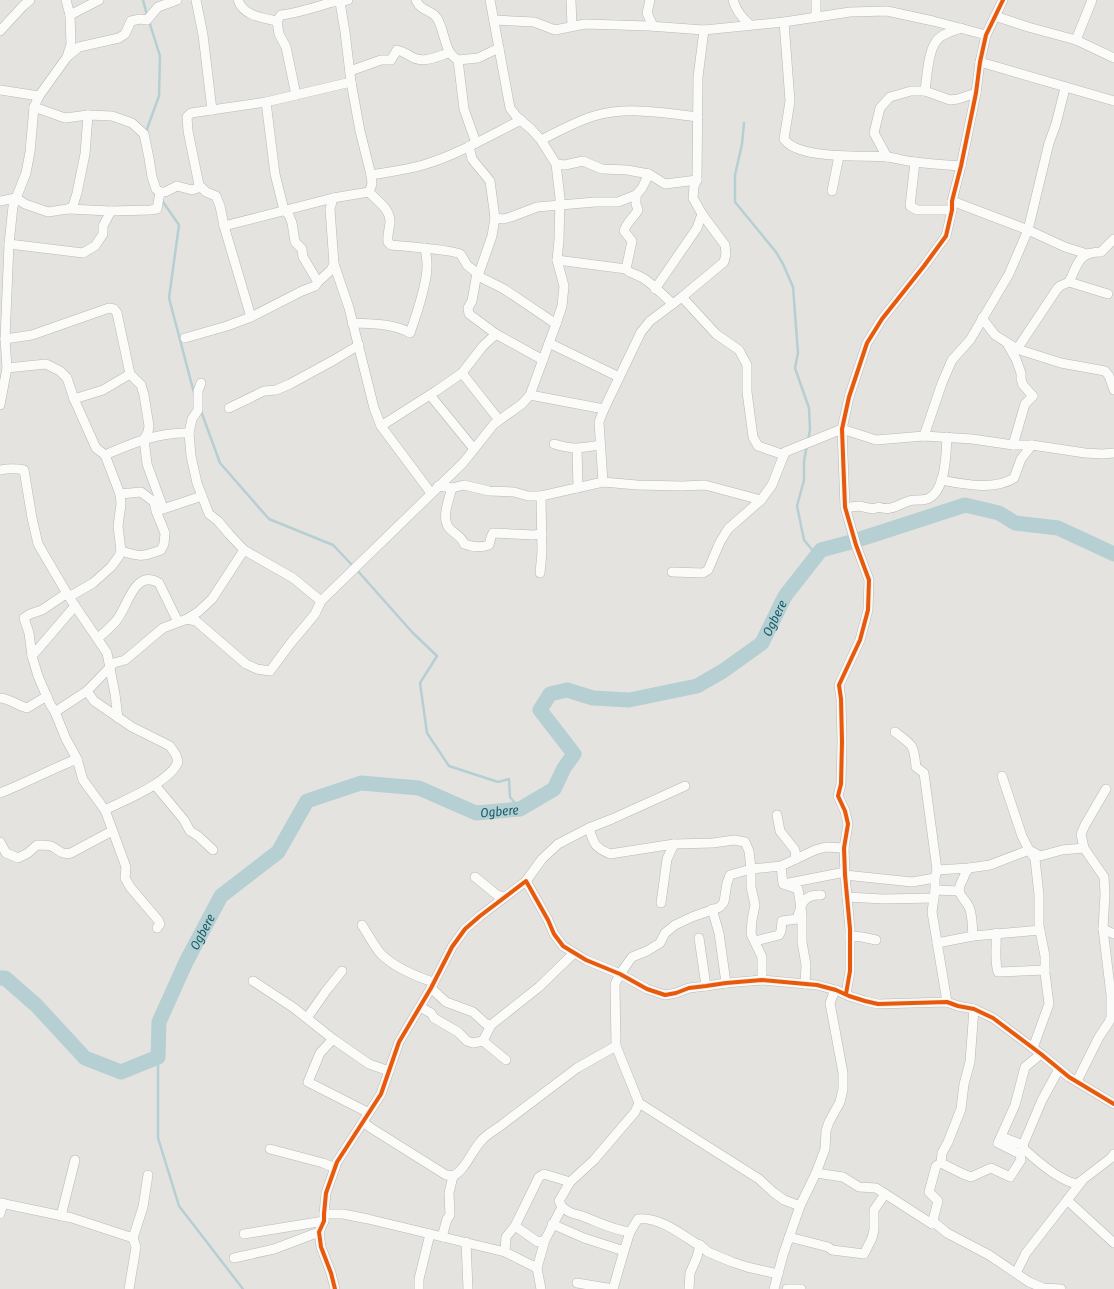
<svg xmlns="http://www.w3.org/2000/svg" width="1114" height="1289" font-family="'Fira Sans Condensed',sans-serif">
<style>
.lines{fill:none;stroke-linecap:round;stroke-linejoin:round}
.stream{stroke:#b5cfd3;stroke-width:2.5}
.river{stroke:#b5cfd3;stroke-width:15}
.minor-casing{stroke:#b9b8b5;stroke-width:10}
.minor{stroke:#fbfbfa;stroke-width:9}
.cycleway-casing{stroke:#f4f0eb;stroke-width:6}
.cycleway{stroke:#e8590c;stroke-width:4}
.labels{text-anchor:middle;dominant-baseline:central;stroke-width:3.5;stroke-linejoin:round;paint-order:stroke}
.water-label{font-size:13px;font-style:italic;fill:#145e69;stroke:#f4f0eb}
</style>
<rect width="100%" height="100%" fill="#e5e3e0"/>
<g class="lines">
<g class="stream">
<path d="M143,0L147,15"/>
<path d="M744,123L742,144L735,175V202L776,252L783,264L793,287L798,353L795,368L809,408L810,430L808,440"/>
<path d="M147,133V129L159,96L160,56L149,21"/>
<path d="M161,199L179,225L169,298L194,393"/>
<path d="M201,411L220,463L269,519L333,545L353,566"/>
<path d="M807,445L804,461V480L797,506L804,540L814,552L821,550"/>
<path d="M357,570L412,632L437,656L420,683L427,733L449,766L498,782L509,779L510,797L520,809"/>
<path d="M158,1057V1138L179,1206L243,1289"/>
</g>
<path class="river" id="s1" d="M0,978H5L36,1005L85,1058L121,1072L158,1057L159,1022L186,962L221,896L278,852L307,801L361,783L419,788L476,813L520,809L554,789L564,768L574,754L540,710L550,694L567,690L593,698L629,700L697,686L723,671L762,643L785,596L821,550L851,542L965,505L999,513L1015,523L1058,528L1114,554"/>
<defs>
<g id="minor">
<path d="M196,0L203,35L212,110"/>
<path d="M238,0C243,16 263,18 277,21"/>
<path d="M416,0C421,12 431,9 437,18C443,28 444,41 449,51C451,55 455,58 458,60L464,109L476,143"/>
<path d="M571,0L572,26"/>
<path d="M650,0L647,13L653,26"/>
<path d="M733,0C736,11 742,18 750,25"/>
<path d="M816,0V17"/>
<path d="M340,2L345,32L351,82L360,131L371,175L372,184L369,192"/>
<path d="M70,15L99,0"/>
<path d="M995,16L1028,27L1076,40L1114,58"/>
<path d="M494,20L534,22L555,30L585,24L649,26L704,30L784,22L850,12L887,11L933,21L986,35"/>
<path d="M784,22L790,101L784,139C798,160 863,155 887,157C896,158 905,161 915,162C930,164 945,165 961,166"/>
<path d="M0,31L23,6L30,0"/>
<path d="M1076,40L1092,0"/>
<path d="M67,57L79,47L119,38L125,34L131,21L140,19L147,20L158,7L177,0"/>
<path d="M458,60L478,58L499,48"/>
<path d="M980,62L1114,101"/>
<path d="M350,71L381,60H391L397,50C405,52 406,54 412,57C423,64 438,56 449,53"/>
<path d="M0,90L39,96"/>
<path d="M925,91C927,77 928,49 938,39C944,33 954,31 961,28"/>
<path d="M296,95L286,47L279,34L277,21L281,15C298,13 313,8 329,3C335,1 342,2 348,0"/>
<path d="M266,102L275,174L284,210L289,215L292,223L295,242L302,249L303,257L318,282"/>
<path d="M34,107L65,118L88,115L112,116L132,123L144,134L149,158L152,177L156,189L160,192H165L177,186L192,190L201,187"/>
<path d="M541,140C557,132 577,121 594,116C628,106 664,113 698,117"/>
<path d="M469,146L472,159L490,181L495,218L492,236L478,276"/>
<path d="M887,157L874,133L880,108L890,97L911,91H925L950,100L958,99L976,93"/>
<path d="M915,162L910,206L917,210H952"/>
<path d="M556,164L565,165L583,161L602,169L627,170L649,174L665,184L697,180"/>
<path d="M371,175C388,172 406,170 423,165C457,155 489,136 521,120"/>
<path d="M832,191L839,156"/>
<path d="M369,192C377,201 391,209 390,223C389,230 387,236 388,242L391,245C402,246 454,250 460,254C463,257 465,262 467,265C471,269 476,271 478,276L504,289L556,324"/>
<path d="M333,198L330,209L334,264L349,308L374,408L381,426L431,493"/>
<path d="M0,201L16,198L25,204L48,212L68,209L73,206L77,193L85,154L88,115"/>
<path d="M952,201L1028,230L1065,247L1087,254"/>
<path d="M68,209L111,211"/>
<path d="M495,218L503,219L511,217L537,207L595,202H618L636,195L642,188L649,174"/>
<path d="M224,226L333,198L369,192"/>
<path d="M9,244L83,253L95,246L103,234V226L111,211L150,210L157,209L160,192"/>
<path d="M557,260L626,269C630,274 637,274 643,278C654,285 663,295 673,304"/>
<path d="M626,269L632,241L624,231C626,223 634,217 638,210L636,204V195"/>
<path d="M477,273L472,301L468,308L469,314L496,334L543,360"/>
<path d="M1069,282C1078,264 1078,252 1101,252L1114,239"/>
<path d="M655,289L697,228L702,214"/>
<path d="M682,297L716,334L739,350L747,365V392L753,437L758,446L784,455"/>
<path d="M251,317L224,226L220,206L216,196L206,192L199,185L188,131L187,117L191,113L266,102L351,82"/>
<path d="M982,318L995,335L1017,349L1061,363L1105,371L1109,376L1114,390"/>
<path d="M352,323C371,324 393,323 410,333C416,316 428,281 427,264C427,259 426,254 425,248"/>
<path d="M185,338L227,326L251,317L302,291L315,286L318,282L331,270L334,264"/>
<path d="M5,339L32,335L109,308L114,309L117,313L130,374L141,385L144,395L149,426L148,432L144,439L147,464L163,508"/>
<path d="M549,343L619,377"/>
<path d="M1008,345L1016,359L1021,373V379L1023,385L1033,396L1025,404L1013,445"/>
<path d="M1017,349L1057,289L1060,286L1069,282L1108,294"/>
<path d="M7,368L46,364L60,371L67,378L74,399L96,448L105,455L120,494L121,504L118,526L121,551L119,556L111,567L93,583L69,597"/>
<path d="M462,373L499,420"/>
<path d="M201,383L198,391V410L192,419L189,433L191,456L197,483L209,514L218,521L229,534L244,550L293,578L321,601"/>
<path d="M430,395L474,449"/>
<path d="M530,395L604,409"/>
<path d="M74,399L103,390L130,374"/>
<path d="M0,405L7,368L5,339L9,244L13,206L26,173L30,152L34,107L39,96L67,57L71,44L70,15L66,0"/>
<path d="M229,408L264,391L276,390L290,384L334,360L359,345"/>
<path d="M381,426L436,391L462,373L483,346L496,334"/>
<path d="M924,436L942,383L952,360L970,340L1009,274L1028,230L1049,143L1056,124L1065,88"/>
<path d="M554,444C573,450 581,448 600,445"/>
<path d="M577,449L578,488"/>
<path d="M105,455C133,443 158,432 189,433"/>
<path d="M0,470C9,468 15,468 24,470L32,518L38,544L69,597L107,653L115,694L118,718"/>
<path d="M941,480C963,484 994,491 1014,478L1021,459L1032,445"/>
<path d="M603,482L599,422L604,409L641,332L650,321L682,297L724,262L726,254L725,245L702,214L693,198L694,186L697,180L698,77L704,30"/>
<path d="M438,486L452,488L464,485L489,491L514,492L528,496H541L603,482L637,485L682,486L705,485L761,500"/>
<path d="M452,488C449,499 441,518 449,528C454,534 462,536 464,544C472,547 480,548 489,545L491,537L493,533L533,535L542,534"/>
<path d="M120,494L141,492L154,502L156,511L165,533L164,544L161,550C142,557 141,557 121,551"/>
<path d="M846,509L851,507L859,506L873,509L879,507C890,512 899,504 909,501C914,499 921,501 927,499C946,492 946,454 947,437"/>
<path d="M157,511L202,496"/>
<path d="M672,572L703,573L708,570L720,542L728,529L761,500L772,485L785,452L842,429L876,440L924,436L972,439L1013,445H1032L1085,453L1102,454L1114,453"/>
<path d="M540,573L542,552L541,496"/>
<path d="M67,593L42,610L30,614L24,618L29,633L32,656L38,676L50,704L55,712L66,739L77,759L83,780L105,810L126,867L125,878L130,887L158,920L160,924L157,928"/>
<path d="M187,619L196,621L246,664L257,669L270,671L290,644L315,614L321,601L463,463L494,424L522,404L530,395L556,324L562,306L564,286L557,260L559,240L560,198L556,164L541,140L531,129L516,116L510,108L490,0"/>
<path d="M98,638C104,633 111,627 116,621C128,607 134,568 159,583L178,622"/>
<path d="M32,656L75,606"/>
<path d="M87,691L94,701L132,727L170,746L176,755L178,762C170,782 125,800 105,810"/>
<path d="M0,698C10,699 17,705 27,708L47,696"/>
<path d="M55,712L87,691L114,663L125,660L163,628L187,619L198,612L212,599L244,550"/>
<path d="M895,732C913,745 914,745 916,767L924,773L937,870L935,878V890L932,912L947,1002"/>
<path d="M1002,776L1022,836L1029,850L1035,859L1039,895V926L1045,956V973L1049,1004L1033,1048"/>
<path d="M155,785L184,820L190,831L198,836L213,850"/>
<path d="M0,793C26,783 51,769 77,759"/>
<path d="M777,815L780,831L795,850L796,859"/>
<path d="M589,828C594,844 594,847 610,854L674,844L713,843L734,840L745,842L749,851L751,869V887L755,905L752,920L751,934L762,957V980"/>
<path d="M0,842L6,853L18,858L28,853L37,845C41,845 47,845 51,846C60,850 60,855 71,853L112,831"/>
<path d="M781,866L783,884L798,889L802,915V942L806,965L805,984"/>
<path d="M969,868C965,872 965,875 963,879C954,895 963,895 969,907C973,916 972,927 973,936"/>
<path d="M937,870L969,868L990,865L1029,850L1040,856L1062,850L1084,848"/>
<path d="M845,875L912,882L935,878"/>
<path d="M475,877L497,895L504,897"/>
<path d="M526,881L542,859L558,844L589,828L612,819L685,786"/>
<path d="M784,884L845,872"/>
<path d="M935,890L959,891"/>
<path d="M847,897L883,899L934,898"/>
<path d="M661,903L667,859L674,844"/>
<path d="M712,909L719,933L726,983"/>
<path d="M362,925C368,934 374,946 381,954C395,968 415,976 433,982"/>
<path d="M1103,929L1114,934"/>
<path d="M996,933C997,945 994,961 998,972L1045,970"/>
<path d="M850,936L862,937L876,940"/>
<path d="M699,938L706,986"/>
<path d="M755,941L779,935L781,931L782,921L797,919C801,905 803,894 821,895"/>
<path d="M937,943L973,936L1040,930"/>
<path d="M253,981L294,1008L333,1039L369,1064L389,1071"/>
<path d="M431,988L446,1002L473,1012L486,1024L491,1025"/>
<path d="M846,994L850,971V929L845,875L844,848L848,824L845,811L838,796L841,784L842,742L841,699L839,685L860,640L868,610L869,580L856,545L845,507L842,429L849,397L867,343L882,319L924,266L946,236L952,210V201L961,166L976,93L980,62L986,35L1003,0"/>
<path d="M420,1007L431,1013L434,1018L458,1032L467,1041L473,1043L483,1041L506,1060"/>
<path d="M307,1018L326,991L342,971"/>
<path d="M333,1039L320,1053L308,1082L369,1113"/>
<path d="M483,1041L491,1025L539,987L574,953"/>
<path d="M1077,1081L1099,1037L1109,1022L1111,1017V995L1103,929L1105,894L1104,877L1084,848L1081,834L1085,825L1106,789"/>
<path d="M363,1122L371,1128L446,1175L453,1176C466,1169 471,1152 481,1141C486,1135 493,1131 499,1127L577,1068L616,1046"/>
<path d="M1002,1137L1023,1145L1024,1149C1037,1161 1060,1181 1077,1184L1111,1158L1114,1154"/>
<path d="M1023,1145L1042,1100L1059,1069"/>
<path d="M270,1149L323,1163L335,1168"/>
<path d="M941,1163L963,1174L971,1177L991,1168L1010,1177L1021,1160L1020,1154L998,1143L1015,1105L1025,1067L1041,1054"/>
<path d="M816,1173L843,1177L859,1187L876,1188L932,1224L935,1223L947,1233L989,1255L1029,1282L1043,1288L1061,1289"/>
<path d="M1067,1200L1114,1243"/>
<path d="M0,1203L72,1218L133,1238"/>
<path d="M800,1206L784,1200L773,1192L759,1179L639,1103L616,1046L615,984L620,974L632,957L647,951L660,943L665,933L675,925L692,917L720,907L724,902L727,883L730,875L751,869L781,866L815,850L826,847L844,848"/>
<path d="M562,1207C571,1214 572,1213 582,1216C598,1222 613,1230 630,1232"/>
<path d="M0,1214L3,1203"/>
<path d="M324,1214H343L368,1219L505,1252L537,1268"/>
<path d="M61,1216L75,1160"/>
<path d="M552,1224L584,1238L624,1251"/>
<path d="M932,1224L938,1201L929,1192L936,1166L941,1163L942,1153L948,1142L961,1109L964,1084L970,1062L974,1009"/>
<path d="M515,1226L538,1242L545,1240"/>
<path d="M244,1234L324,1221"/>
<path d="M442,1237L447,1219L450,1215L449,1193L453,1176"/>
<path d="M789,1237L828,1247L832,1250L864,1254L872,1238L874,1230V1210L885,1194"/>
<path d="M466,1242L468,1289"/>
<path d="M505,1252L506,1237L515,1226L539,1177L544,1174L570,1182"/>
<path d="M234,1258L274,1249L319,1232"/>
<path d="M1016,1273L1026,1253L1082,1181"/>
<path d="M577,1283L613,1289L624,1251L630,1232L638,1219C657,1216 680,1233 695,1243L700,1245L708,1252L732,1262L747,1267L778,1274"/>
<path d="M129,1289L136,1247L133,1238L143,1207L148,1175"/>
<path d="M335,1289L331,1273L321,1247L319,1232L324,1221V1214L326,1193L337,1162L381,1094L399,1042L431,988L452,947L465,929L480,916L526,881L548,920L554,934L563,946L586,960L620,974L647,989L665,995L676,993L689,988L706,986L726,983L762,980L817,985L836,990L849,996L865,1001L878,1004L947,1002L958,1006L974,1009L993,1018L1041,1054L1069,1077L1114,1104"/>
<path d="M419,1289V1279L430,1234"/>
<path d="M541,1289L537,1268L545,1240L562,1207L559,1201L570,1182L594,1160L635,1112L639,1103"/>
<path d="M689,1289L690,1273L697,1257L700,1245"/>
<path d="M774,1289L783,1255L800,1206L816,1173L825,1149L826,1131L829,1122L840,1102L843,1089V1073L830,1003L833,995L836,990"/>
<path d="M787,1289H801"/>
</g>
</defs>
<use href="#minor" class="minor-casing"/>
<use href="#minor" class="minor"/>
<defs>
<g id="cycleway">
<path d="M846,994L850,971V929L845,875L844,848L848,824L845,811L838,796L841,784L842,742L841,699L839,685L860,640L868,610L869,580L856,545L845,507L842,429L849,397L867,343L882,319L924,266L946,236L952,210V201L961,166L976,93L980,62L986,35L1003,0"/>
<path d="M335,1289L331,1273L321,1247L319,1232L324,1221V1214L326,1193L337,1162L381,1094L399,1042L431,988L452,947L465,929L480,916L526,881L548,920L554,934L563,946L586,960L620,974L647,989L665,995L676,993L689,988L706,986L726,983L762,980L817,985L836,990L849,996L865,1001L878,1004L947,1002L958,1006L974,1009L993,1018L1041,1054L1069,1077L1114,1104"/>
</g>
</defs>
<use href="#cycleway" class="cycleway-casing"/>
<use href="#cycleway" class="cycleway"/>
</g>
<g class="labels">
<g class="water-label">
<text stroke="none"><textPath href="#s1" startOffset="1135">Ogbere</textPath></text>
<text stroke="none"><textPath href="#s1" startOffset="704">Ogbere</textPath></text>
<text stroke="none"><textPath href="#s1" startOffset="332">Ogbere</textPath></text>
</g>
</g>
</svg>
